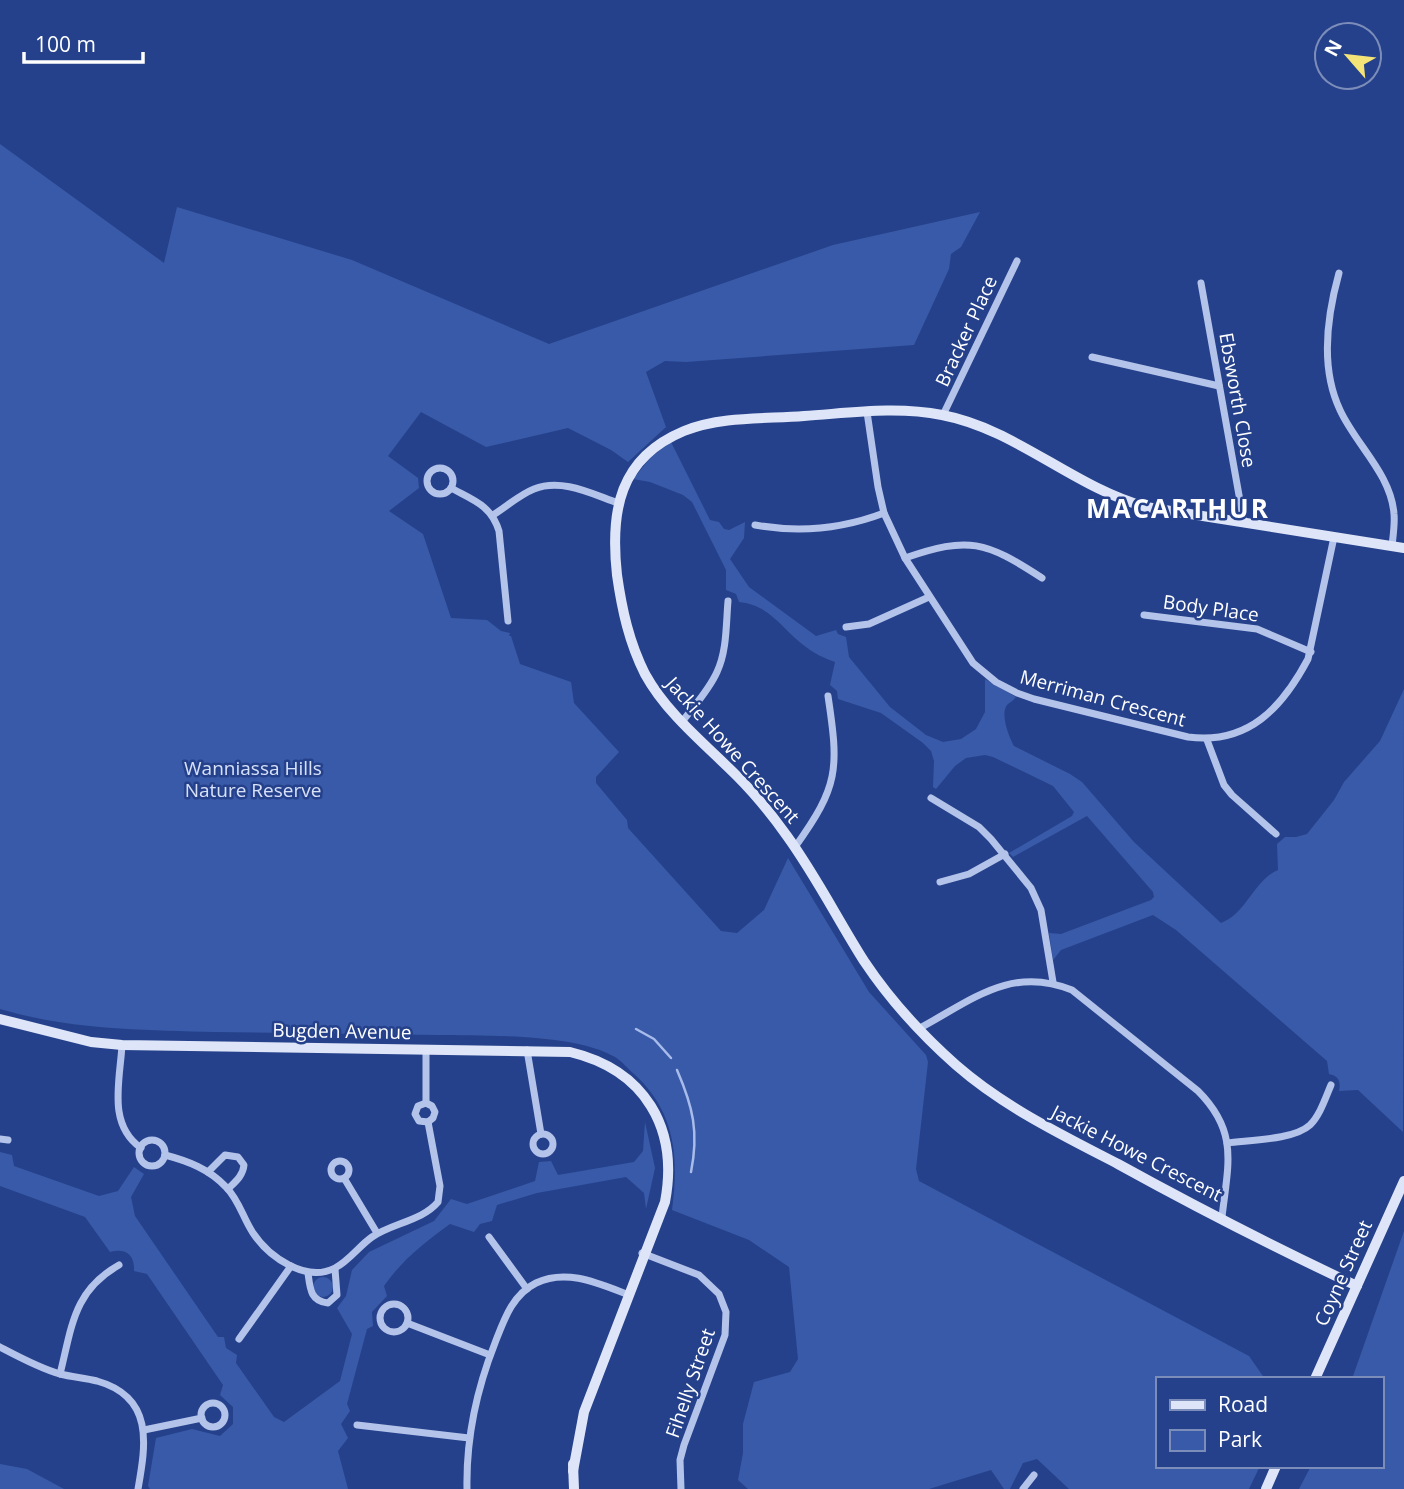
<svg xmlns="http://www.w3.org/2000/svg" width="1404" height="1489" font-family="'Open Sans',sans-serif">
<style>
.green{fill:#395aa8}
.lines{fill:none;stroke-linecap:round;stroke-linejoin:round}
.stream{stroke:#a7bceb;stroke-width:2.5}
.street{stroke:#b3c3ea;stroke-width:7}
.secondary{stroke:#dee5f8;stroke-width:10}
.labels{text-anchor:middle;dominant-baseline:central;stroke-width:5;stroke-linejoin:round;paint-order:stroke}
.street-label{font-size:19px;fill:#fff;stroke:#25418b}
.park-label{font-size:19px;fill:#d7e1f8;stroke:#25418b}
.district-label{font-size:26px;font-weight:bold;letter-spacing:2px;fill:#fff;stroke:#25418b}
</style>
<rect width="100%" height="100%" fill="#25418b"/>
<g class="green">
<path d="M0,144L164,263L177,207L352,260L549,344L833,245L980,212L961,247L951,254L949,269L914,345L686,362L665,361L646,372L666,427L628,462L611,450L568,428L486,447L421,412L388,456L418,478L419,488L389,511L423,534L451,618L487,620L501,631L510,633L509,636H511L520,664L571,682L574,703L619,752L596,777V783L627,820L628,828L721,931L737,933L764,910L788,858L869,992L926,1055L928,1062L916,1169L919,1181L1249,1356L1265,1379H1157V1466H1260L1249,1489H1069L1037,1459L1023,1463L1010,1489H1004L991,1470L929,1489H748L738,1480L743,1453V1424L754,1382L790,1372L798,1359L789,1267L749,1240L672,1210C679,1158 676,1112 634,1074C628,1069 622,1061 615,1057C573,1033 485,1036 437,1035C363,1034 289,1033 215,1032C141,1030 72,1030 0,1009Z"/>
<path d="M671,442L710,520L719,522L724,529L729,530L745,522L744,538L730,559L749,587L816,636L836,630L838,634L846,637L849,657L890,707L926,735L943,742L961,739L976,729L985,712V679L1016,697C1013,701 1010,702 1007,705C1000,714 1009,737 1014,746L1070,774L1082,782L1134,842L1221,923C1247,913 1253,881 1278,870L1277,844L1285,837H1296L1307,834L1334,800L1344,782L1380,741L1404,689L1403,1132L1358,1090L1339,1091C1341,1082 1339,1076 1329,1074L1327,1061L1176,930L1153,915L1061,950L1053,960L1049,933L1061,934L1151,900L1154,897L1153,892L1087,816L1013,857L1009,853L1072,816L1074,812L1053,786L993,757L985,755L966,758L955,766L936,789L933,787L934,761L931,751L923,743L881,713L838,699L837,691L830,685L835,662C824,658 815,654 806,647C782,630 771,605 739,602L736,594L726,590V570L692,502L683,495L650,482L633,479L651,457Z"/>
<path d="M645,1122L655,1168L646,1209L644,1193L626,1177L537,1193L497,1205L492,1221L480,1224L474,1232L450,1224C425,1242 402,1260 384,1286L387,1296L372,1312L373,1326L367,1329L347,1404L350,1411L341,1424L348,1438L338,1451L348,1489H150L148,1486L156,1438L192,1429L220,1436L233,1424V1407L220,1395L223,1385L147,1274L134,1271C135,1254 125,1248 110,1252L85,1217L0,1186V1152L12,1155L14,1166L99,1196L118,1191L134,1167L144,1174L131,1197L135,1216L218,1337H224L226,1348L237,1355L236,1363L274,1417L284,1422L340,1381L352,1334L337,1308L346,1296L352,1270L369,1252L434,1221L451,1199L467,1204L535,1181L539,1162L551,1161L558,1175L634,1162L643,1151Z"/>
<path d="M1404,1231V1489H1299L1311,1466H1381V1379H1352Z"/>
<circle cx="323" cy="1287" r="10"/>
<path d="M0,1464L27,1469L64,1489H0Z"/>
</g>
<g class="lines">
<g class="stream">
<path d="M636,1029L654,1039L671,1058"/>
<path d="M677,1070C693,1107 699,1132 691,1172"/>
</g>
<g class="street">
<path d="M1339,273C1327,316 1320,368 1340,410C1356,445 1391,474 1394,514C1395,524 1393,536 1392,546"/>
<path d="M1201,283L1244,523"/>
<path d="M1092,357L1219,386"/>
<path d="M867,412L878,487L884,513L905,558L973,663L996,682L1017,693L1034,699L1188,737C1248,745 1282,708 1308,659L1334,537"/>
<path d="M943,415L1017,261"/>
<circle cx="440" cy="481" r="13"/>
<path d="M451,488C473,500 491,505 499,531L508,621"/>
<path d="M493,515C506,507 519,495 534,489C562,478 592,494 618,503"/>
<path d="M755,525C800,533 842,529 884,513"/>
<path d="M905,558C969,536 985,541 1042,578"/>
<path d="M1144,615L1257,629L1311,652"/>
<path d="M846,627L869,624L929,597"/>
<path d="M682,722C694,706 709,690 717,672C727,651 726,624 728,601"/>
<path d="M1207,740L1224,785L1232,795L1276,834"/>
<path d="M931,798L979,827L991,839L1031,888L1041,910L1053,982"/>
<path d="M795,847C839,786 839,769 828,696"/>
<path d="M940,882L969,874L1005,854"/>
<path d="M918,1029C971,1001 1010,965 1072,990L1198,1091C1239,1132 1228,1164 1222,1217"/>
<path d="M122,1045C120,1081 107,1124 141,1148"/>
<path d="M527,1050L541,1134"/>
<path d="M426,1103V1049"/>
<path d="M426,1103L418,1106L415,1114L419,1121L428,1122"/>
<path d="M426,1103L432,1106L435,1112L433,1118L428,1122"/>
<circle cx="543" cy="1144" r="10"/>
<path d="M0,1139L8,1140"/>
<circle cx="152" cy="1153" r="13"/>
<path d="M1227,1143C1249,1140 1294,1140 1310,1125C1320,1115 1325,1099 1331,1085"/>
<path d="M165,1155C188,1161 209,1169 226,1187C239,1200 243,1218 253,1233C269,1257 306,1283 335,1268C349,1261 359,1246 372,1237C392,1223 422,1221 438,1202L440,1186L428,1122"/>
<circle cx="340" cy="1170" r="9"/>
<path d="M208,1172L225,1155L238,1157L244,1165C243,1176 235,1182 228,1189"/>
<path d="M344,1178L377,1233"/>
<path d="M489,1237L527,1289"/>
<path d="M642,1253L699,1275L719,1294L726,1312L725,1335L684,1445L680,1460L681,1489"/>
<path d="M308,1273C310,1288 310,1301 328,1303L337,1295L335,1269"/>
<circle cx="394" cy="1318" r="14"/>
<path d="M407,1323L490,1355"/>
<path d="M239,1339L291,1266"/>
<path d="M0,1347C19,1357 39,1368 60,1374C72,1377 85,1378 97,1381C154,1397 146,1444 138,1489"/>
<path d="M60,1374C72,1327 73,1291 119,1265"/>
<circle cx="213" cy="1415" r="12"/>
<path d="M357,1425L469,1438"/>
<path d="M144,1430L202,1418"/>
<path d="M467,1489C466,1438 476,1391 495,1343C504,1320 512,1295 536,1283C567,1268 600,1284 629,1295"/>
<path d="M1023,1489L1034,1475"/>
</g>
<g class="secondary">
<path d="M0,1019L91,1042L122,1045L570,1052C645,1070 679,1128 665,1202L584,1412L573,1471"/>
<path d="M1357,1286C1276,1248 1196,1207 1118,1164C1062,1135 1004,1107 956,1065C921,1034 890,1000 864,961C838,920 816,876 787,836C772,815 756,795 737,776C705,744 667,714 645,674C629,642 622,610 617,575C610,511 619,458 684,431C721,416 765,419 804,416C850,413 896,406 942,415C1016,429 1073,487 1146,507L1404,548"/>
<path d="M1315,1379L1404,1181"/>
<path d="M573,1464L574,1489"/>
<path d="M1266,1489L1276,1466"/>
</g>
</g>
<g class="labels">
<g class="street-label">
<text transform="translate(966 331) rotate(-65)">Bracker Place</text>
<text transform="translate(1238 400) rotate(80)">Ebsworth Close</text>
<text transform="translate(1211 608) rotate(8)">Body Place</text>
<text transform="translate(1103 698) rotate(15)">Merriman Crescent</text>
<text transform="translate(733 750) rotate(48)">Jackie Howe Crescent</text>
<text transform="translate(342 1031) rotate(1)">Bugden Avenue</text>
<text transform="translate(1137 1153) rotate(27)">Jackie Howe Crescent</text>
<text transform="translate(1343 1273) rotate(-66)">Coyne Street</text>
<text transform="translate(690 1383) rotate(-71)">Fihelly Street</text>
</g>
<g class="park-label">
<text x="253" y="768">Wanniassa Hills<tspan x="253" dy="22">Nature Reserve</tspan></text>
</g>
<g class="district-label">
<text x="1178" y="508">MACARTHUR</text>
</g>
</g>
<rect x="1156" y="1377" width="228" height="91" fill="#25418b" stroke="#7c8db9" stroke-width="2"/>
<rect x="1170" y="1400" width="35" height="10" fill="#dee5f8" stroke="#7c8db9" stroke-width="2"/>
<text x="1218" y="1412" font-size="21" fill="#ffffff">Road</text>
<rect x="1170" y="1430" width="35" height="21" fill="#395aa8" stroke="#7c8db9" stroke-width="2"/>
<text x="1218" y="1447" font-size="21" fill="#ffffff">Park</text>
<g transform="translate(1348 56) rotate(298)"><circle r="33" fill="#25418b" stroke="#7c8db9" stroke-width="2"/>
<path d="M0-5L12 26L0 18L-12 26Z" fill="#f4e477"/>
<text y="-10" font-size="19" font-weight="bold" text-anchor="middle" fill="#ffffff">N</text>
</g>
<path d="M24 52v10h119v-10" fill="none" stroke="#ffffff" stroke-width="3.5"/>
<text x="35" y="52" font-size="21" fill="#ffffff" stroke="#25418b" stroke-width="5" paint-order="stroke">100 m</text>
</svg>
